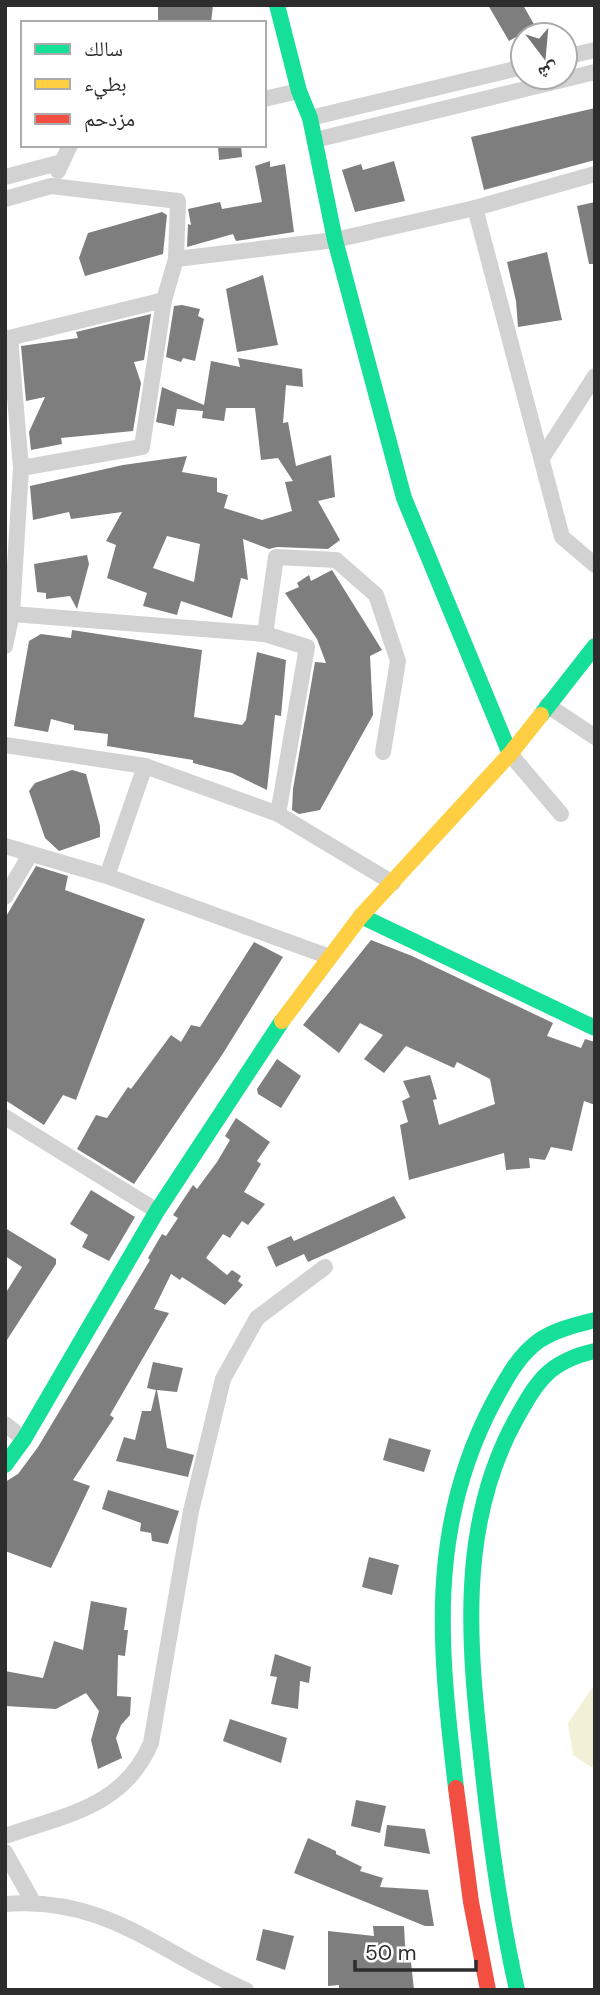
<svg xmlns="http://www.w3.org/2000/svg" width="600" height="1995" font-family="'DM Sans','Noto Naskh Arabic',sans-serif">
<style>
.water{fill:#f2f0d6}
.building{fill:#7e7e7e;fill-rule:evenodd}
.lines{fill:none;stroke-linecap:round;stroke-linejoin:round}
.street{stroke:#d2d2d2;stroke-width:16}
.fast{stroke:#16e098;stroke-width:16}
.slow{stroke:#ffcf43;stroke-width:16}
.jam{stroke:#f24e42;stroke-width:16}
</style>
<rect width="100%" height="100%" fill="#fff"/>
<path class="water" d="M595,1684V1767H591L573,1755L568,1723Z"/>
<g class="building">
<path d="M158,5H213L211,23H158Z"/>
<path d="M488,5H523L535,26L509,41Z"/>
<path d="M595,108V160L484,190L471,137Z"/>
<path d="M218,145H241L242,157L219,160Z"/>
<path d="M270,161V167L285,164L294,232L236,241L233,234L187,247L188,224L191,225L188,209L220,202L222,209L262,202L255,166Z"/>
<path d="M394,161L405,201L355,212L342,170L361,164L363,170Z"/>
<path d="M595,202V264H589L577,206Z"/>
<path d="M162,212L167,215L163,254L85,276L79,258L88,233Z"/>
<path d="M547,252L562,320L518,327L516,301L507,262Z"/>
<path d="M263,275L278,345L237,352L226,289Z"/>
<path d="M182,305L200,309L198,316L204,319L195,361L183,358L181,362L166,357L174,306Z"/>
<path d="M151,314L144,360L134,362L141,383L133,431L61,438L62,444L31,450L29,432L45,397L26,401L21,346L78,338L76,332Z"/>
<path d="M238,358L302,369L303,387L286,385L283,423L288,422L296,466L331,455L335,497L318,501L340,540L328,549L277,547L269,549L243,539L248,580L241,578L232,618L181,601L177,615L143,606L147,593L107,578L116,545L106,541L122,512L71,519L69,512L33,520L30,486L123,465L187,456L182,472L217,478V492L228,495L224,508L262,520L292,511L285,482L293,481L278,458L261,460L255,408H226L224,421L202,418L203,411L177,409L174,426L156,422L162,387L204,405L211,361L240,367ZM167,536L200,544L194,582L153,568Z"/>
<path d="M87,555L89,564L77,609L70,596L46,599V593L37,592L34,564Z"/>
<path d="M332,570L382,650L370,656L373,715L320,810L299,814L292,810L293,789L315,662L326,663L317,639L285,593L299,587L297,583L309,575L311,581Z"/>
<path d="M72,630L202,650L194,717L242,725L246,720L257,652L286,660L281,716L275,715L267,790L232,773L193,763V760L107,746L108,734L74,730V725L51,719L48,732L14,726L29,641L41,634L71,638Z"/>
<path d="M72,770L86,774L100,826V837L59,851L45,838L29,791L35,783Z"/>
<path d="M36,866L68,876L65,890L145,919L76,1100L63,1095L44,1125L5,1100V918Z"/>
<path d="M371,940L412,956L553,1023L547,1036L581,1048L585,1039L595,1042V1105L584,1101L572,1151L551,1147L545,1160L529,1158L530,1168L506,1170L504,1153L409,1180L400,1125L408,1122L402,1101L410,1097L403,1081L430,1075L437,1099L433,1100L439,1125L495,1104L490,1079L457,1062L454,1068L406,1046L384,1073L364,1059L383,1035L360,1023L339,1053L303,1025Z"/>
<path d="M254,942L283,957L222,1055L134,1184L77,1149L96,1115L107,1118L128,1087L131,1089L171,1035L181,1042L191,1025L200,1027Z"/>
<path d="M277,1059L301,1076L281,1108L258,1094L257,1089Z"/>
<path d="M236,1118L270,1142L257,1161L261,1164L244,1192L265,1204L248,1225L242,1221L230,1238L223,1234L206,1258L227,1275L232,1270L241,1276L238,1281L243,1285L225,1305L182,1277L180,1280L171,1274L154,1309L169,1313L110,1415L114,1418L73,1480L90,1486L51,1568L5,1551V1482L18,1474L38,1447L150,1260L148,1258L162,1234L166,1236L178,1218L173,1215L193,1185L197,1189L217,1162L230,1140L225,1136Z"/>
<path d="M91,1190L135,1217L109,1261L82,1247L88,1235L70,1224Z"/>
<path d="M394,1196L406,1218L308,1262L304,1254L276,1267L267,1247L291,1236L294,1241Z"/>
<path d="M5,1228L56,1259V1264L5,1343V1294L22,1267L5,1256Z"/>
<path d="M153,1362L183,1368L177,1392L157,1390L167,1448L194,1455L188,1477L116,1461L124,1437L135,1440L142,1411H151L156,1390L147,1388Z"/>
<path d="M389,1438L431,1450L424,1472L383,1460Z"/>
<path d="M108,1490L179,1511L168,1544L152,1541L151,1533L140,1531L141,1523L102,1509Z"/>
<path d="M369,1557L399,1565L392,1595L362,1587Z"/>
<path d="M91,1601L127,1608L124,1630H128L125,1656L118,1655L117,1696L131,1697L130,1715L121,1725L116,1738L122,1758L98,1769L91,1740L99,1711L86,1693L56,1709L5,1706V1671L43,1678L54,1641L83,1650Z"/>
<path d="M275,1654L311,1667L309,1683L300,1681L298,1709L271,1704L277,1677L270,1676Z"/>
<path d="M230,1719L287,1738L281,1763L223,1741Z"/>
<path d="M356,1800L386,1806L380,1833L351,1826Z"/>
<path d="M387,1825L425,1829L430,1854L384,1846Z"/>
<path d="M308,1838L336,1851V1854L362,1867L360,1871L383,1878L380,1887L428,1890L434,1926H425L294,1873Z"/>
<path d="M373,1926H404L406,1962H411L414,1990H339V1985L328,1986V1931L374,1936Z"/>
<path d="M263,1929L294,1936L285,1970L256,1960Z"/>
</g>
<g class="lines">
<g class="street">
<path d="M565,57L595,50"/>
<path d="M264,99L299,91"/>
<path d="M310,118L523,67"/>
<path d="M315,140L595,72"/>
<path d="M58,171L70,145"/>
<path d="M5,177L62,162"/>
<path d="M5,199L51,186L178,201L176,259L164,300L142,447L21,468L12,614L5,646"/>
<path d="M475,208L562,537L595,565"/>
<path d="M176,259L335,240L475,208L595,174"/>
<path d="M10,338L21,468"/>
<path d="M5,339L164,300"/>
<path d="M542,458L595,376"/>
<path d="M12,614L265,634L307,647L278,814"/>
<path d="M265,634L276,557L336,560L376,595L398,661L383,752"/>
<path d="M547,705L595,737"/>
<path d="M5,745L145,766L278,814L393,883"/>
<path d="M510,754L561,814"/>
<path d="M5,846L107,876L330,957"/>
<path d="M107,876L145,766"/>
<path d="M5,897L30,855"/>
<path d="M5,1117L157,1211"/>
<path d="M5,1424L24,1439"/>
<path d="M5,1836C65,1815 124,1807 151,1743L191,1511L223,1379L257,1318L325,1267"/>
<path d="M5,1852L33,1902"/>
<path d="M5,1904C108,1896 159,1953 246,1990"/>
</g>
<g class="fast">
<path d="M277,5L299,91L310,118L335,240L404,498L510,754"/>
<path d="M541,715L595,646"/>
<path d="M361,916L595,1028"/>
<path d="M5,1465L24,1439L157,1211L282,1021"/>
<path d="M456,1788C440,1651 426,1530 493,1403C505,1381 518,1355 540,1340C557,1329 576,1325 595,1320"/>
<path d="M517,1990C500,1915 490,1840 482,1764C469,1648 457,1527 515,1421C537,1381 549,1361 595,1351"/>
</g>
<path class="slow" d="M282,1021L361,916L510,754L541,715"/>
<path class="jam" d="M456,1788L471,1902L488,1990"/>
</g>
<rect width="600" height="1995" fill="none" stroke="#2d2d2d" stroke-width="14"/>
<rect x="21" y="21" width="245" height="126" fill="#ffffff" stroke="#ababab" stroke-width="2"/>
<rect x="35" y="44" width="35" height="10" fill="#16e098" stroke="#ababab" stroke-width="2"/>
<text x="84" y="56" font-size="21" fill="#2d2d2d">سالك</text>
<rect x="35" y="79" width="35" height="10" fill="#ffcf43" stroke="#ababab" stroke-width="2"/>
<text x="84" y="91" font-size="21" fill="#2d2d2d">بطيء</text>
<rect x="35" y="114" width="35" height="10" fill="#f24e42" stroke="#ababab" stroke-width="2"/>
<text x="84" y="126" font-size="21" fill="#2d2d2d">مزدحم</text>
<g transform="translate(544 56) rotate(164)"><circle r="33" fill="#ffffff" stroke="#ababab" stroke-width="2"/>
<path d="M0-5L12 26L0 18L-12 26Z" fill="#767676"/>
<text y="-10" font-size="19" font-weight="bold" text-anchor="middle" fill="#2d2d2d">ش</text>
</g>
<path d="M355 1960v10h121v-10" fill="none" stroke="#2d2d2d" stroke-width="3.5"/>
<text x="365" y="1960" font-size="21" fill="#2d2d2d" stroke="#ffffff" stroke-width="5" paint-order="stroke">50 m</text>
</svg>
